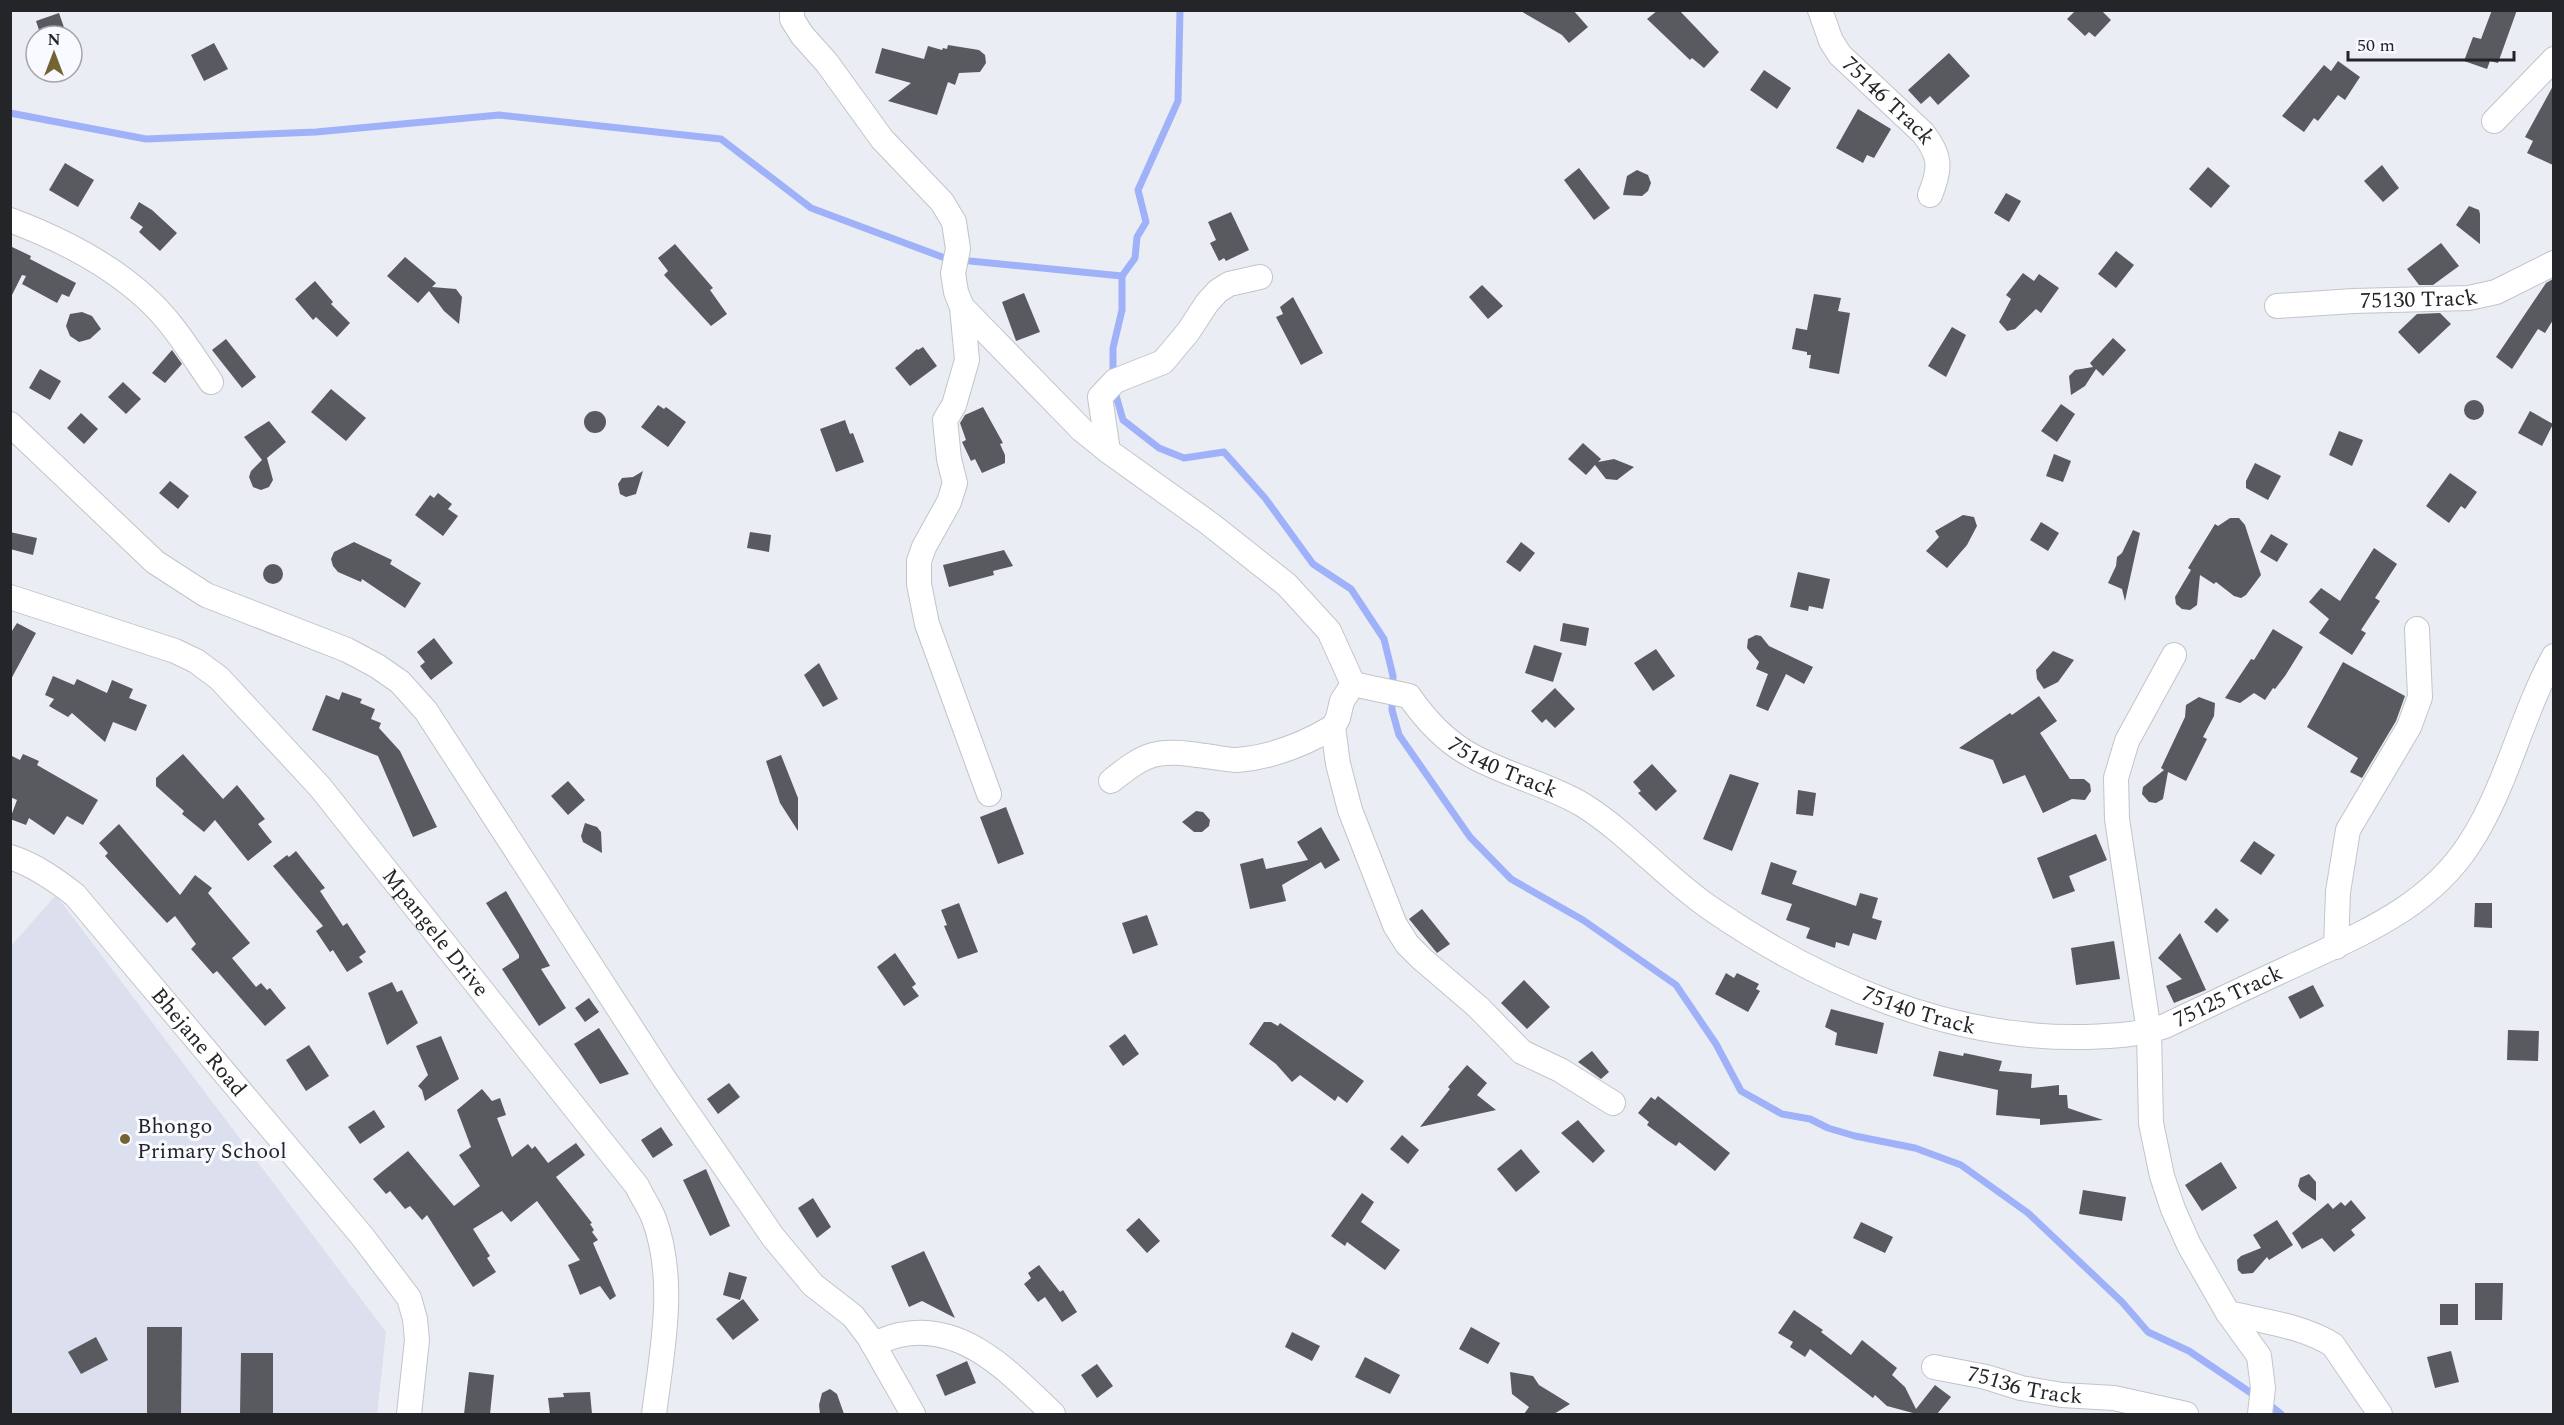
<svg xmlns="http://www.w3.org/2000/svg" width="2564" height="1425" font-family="Spectral,serif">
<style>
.built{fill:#dce0ee}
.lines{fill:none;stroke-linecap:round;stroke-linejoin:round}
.stream{stroke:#9fb2f9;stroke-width:7}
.building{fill:#585a60}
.minor-casing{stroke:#c2c4cb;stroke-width:26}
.minor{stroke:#fff;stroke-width:24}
.poi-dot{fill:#736431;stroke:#f9faff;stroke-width:2}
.labels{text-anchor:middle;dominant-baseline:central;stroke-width:6;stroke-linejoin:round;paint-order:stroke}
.street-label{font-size:22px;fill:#242528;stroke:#f9faff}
.poi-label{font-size:22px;fill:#242528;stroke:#f9faff;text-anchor:start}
</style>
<rect width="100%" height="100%" fill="#ebedf4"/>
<path class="built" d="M56,895L386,1332L377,1414H11V946Z"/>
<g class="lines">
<g class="stream">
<path d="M10,113L146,139L316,132L499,115L721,139L811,208L945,258"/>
<path d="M970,261L1122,276"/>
<path d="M1113,373V348L1122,310V276L1135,258L1137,237L1146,222L1138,190L1178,101L1180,10"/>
<path d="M1115,392L1123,420L1159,448L1184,458L1224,452L1265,498L1313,564L1351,589L1384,639L1393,676L1392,710L1399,735L1470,837L1511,879L1583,920L1676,985L1716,1044L1741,1091L1782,1114L1810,1119L1828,1128L1855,1136L1915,1148L1961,1165L2028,1213L2122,1302L2148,1332L2189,1351L2257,1397"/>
<path d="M2266,1402L2281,1414"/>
</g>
</g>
<g class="building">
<path d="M1519,10H1573L1588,27L1569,43L1562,35Z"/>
<path d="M1658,10H1679L1719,52L1704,68L1692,58L1690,60L1647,19Z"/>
<path d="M2076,10H2101L2111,20L2095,37L2089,32L2085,36L2067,19Z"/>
<path d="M2492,10H2517L2498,63L2490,61L2487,69L2464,61L2473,37L2481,39Z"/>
<path d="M59,13L67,36H41L36,21Z"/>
<path d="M214,43L228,69L204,81L191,55Z"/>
<path d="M948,45L979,50L985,55L986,63L980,72L959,73L955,85L948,82L937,115L888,101L911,83L875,73L882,48L924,59L928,46L942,50L943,48L947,49Z"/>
<path d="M1949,53L1970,76L1938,105L1930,96L1921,104L1908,90Z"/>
<path d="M2338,61L2360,77L2345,100L2338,95L2318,121L2314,118L2304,132L2282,116L2324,65L2331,71Z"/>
<path d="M1764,70L1791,88L1777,109L1750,90Z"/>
<path d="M2553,86V165L2527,153L2533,141L2525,137Z"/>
<path d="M1858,109L1891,129L1874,158L1867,155L1863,163L1836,148Z"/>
<path d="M65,163L94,180L78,207L49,190Z"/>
<path d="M2382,165L2399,188L2383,202L2364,181Z"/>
<path d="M2208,167L2230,186L2211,208L2189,189Z"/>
<path d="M1579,168L1610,208L1594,220L1564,180Z"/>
<path d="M1637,170L1648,175L1651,183L1648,191L1642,196L1623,195L1627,176Z"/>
<path d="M2006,193L2021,201L2009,222L1994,213Z"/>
<path d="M139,202L152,210L177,233L160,251L139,232L143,227L130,218Z"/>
<path d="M2469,206L2479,210L2480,214V244L2456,225Z"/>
<path d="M1231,212L1249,250L1226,261L1224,258L1219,261L1210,243L1216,240L1208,222Z"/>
<path d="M2441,243L2459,266L2433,285H2419L2407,269Z"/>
<path d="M675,244L713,288L710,290L727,314L711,326L664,275L668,271L658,258Z"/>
<path d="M10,246L31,256L30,259L76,283L69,297L62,294L57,303L22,284L26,276L22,275L10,299Z"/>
<path d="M2116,251L2134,265L2116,288L2098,274Z"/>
<path d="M405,257L436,283L432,287L456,289L462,297L459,324L444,311L429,291L418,303L387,276Z"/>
<path d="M2023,273L2034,281L2039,274L2059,288L2041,313L2036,309L2015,329L2007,331L1999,322L2011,299L2006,295Z"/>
<path d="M2553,279V320L2545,333L2538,329L2512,369L2496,357L2546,283Z"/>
<path d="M315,281L333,302L331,304L350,323L337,337L316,317L313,320L295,299Z"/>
<path d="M1482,285L1503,306L1488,319L1469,297Z"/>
<path d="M1024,293L1040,332L1016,341L1002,302Z"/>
<path d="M1814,294L1841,298L1838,311L1850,313L1839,374L1809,368L1811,355H1807V352L1792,349L1796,328L1807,330Z"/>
<path d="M1293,297L1323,353L1301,365L1276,317L1283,314L1280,307Z"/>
<path d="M82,312L92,316L101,329L90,339L79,342L70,336L66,326L70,314Z"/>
<path d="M2440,313L2451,324L2419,354L2398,332L2417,314Z"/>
<path d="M1952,327L1966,335L1946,377L1928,366Z"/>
<path d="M2113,338L2126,350L2103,376L2096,369L2085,386L2071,395L2069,376L2075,370L2093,367L2090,363Z"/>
<path d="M226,339L256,377L242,388L212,350Z"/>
<path d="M923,347L937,366L910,386L895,368L917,349L918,350Z"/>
<path d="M172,350L182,364L165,383L152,373Z"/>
<path d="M40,369L61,381L50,400L29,388Z"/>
<path d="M123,382L141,399L126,414L108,397Z"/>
<path d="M331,389L366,418L346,441L311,412Z"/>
<circle cx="2474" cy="410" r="10"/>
<path d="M2061,404L2075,414L2057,442L2041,431Z"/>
<path d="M658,405L664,409L666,407L686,422L668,447L641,427Z"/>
<path d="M983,407L1003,443L1000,444L1005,455V463L982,473L975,459L971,461L962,442L966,440L960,423L965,415Z"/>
<circle cx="595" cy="422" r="11"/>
<path d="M2530,411L2553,424L2542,446L2518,433Z"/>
<path d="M81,413L98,429L84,444L67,428Z"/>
<path d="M845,420L850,434L853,433L864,462L836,472L820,429Z"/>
<path d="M269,421L286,442L267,458L273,480L269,487L261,490L253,487L249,477L251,471L262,460L244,437Z"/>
<path d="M2339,431L2363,440L2352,466L2329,455Z"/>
<path d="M1583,443L1601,459L1598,462L1614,459L1634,467L1617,480L1606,479L1595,465L1586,475L1568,459Z"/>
<path d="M2054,454L2071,461L2063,482L2046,476Z"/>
<path d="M2255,463L2281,476L2268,500L2246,488V481Z"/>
<path d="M643,471L636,494L626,497L620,494L618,484L622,478L633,477Z"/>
<path d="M2450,473L2477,492L2465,509L2461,506L2449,523L2426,506Z"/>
<path d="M170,481L189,496L178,509L159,493Z"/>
<path d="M438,493L452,504L448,509L458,516L443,536L415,515L430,495L434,498Z"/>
<path d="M1963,515L1974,517L1977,526L1967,545L1947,568L1926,551L1939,537L1935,531Z"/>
<path d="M2230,518H2239L2245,525L2261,575L2246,595L2241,598L2234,596L2216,582L2214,584L2200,575L2197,605L2190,610L2182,609L2176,604L2175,597L2191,570L2188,568L2215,524L2218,526Z"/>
<path d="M2041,522L2059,533L2048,551L2030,540Z"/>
<path d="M2133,530L2140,533L2125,601L2122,589L2108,583L2116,566L2117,557L2122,553Z"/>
<path d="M10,532L37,538L33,555L10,549Z"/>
<path d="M750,532L771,535L769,552L747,548Z"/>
<path d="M2271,534L2288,544L2277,562L2260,552Z"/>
<path d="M354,542L392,560L390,564L421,583L405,608L362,579L361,582L338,572L333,566L331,559L334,552Z"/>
<path d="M1521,542L1535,553L1520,572L1506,562Z"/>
<path d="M2374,548L2397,564L2375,598L2380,601L2361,630L2366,633L2352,655L2319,633L2329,619L2309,602L2321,588L2340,601Z"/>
<path d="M1004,550L1013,566L993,571L994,575L949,587L943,565Z"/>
<circle cx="273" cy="574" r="10"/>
<path d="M1798,572L1830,579L1823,609L1809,606L1808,611L1790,607Z"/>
<path d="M17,623L36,633L10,681V634Z"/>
<path d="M1563,623L1589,628L1586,646L1560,641Z"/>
<path d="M2273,629L2303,647L2285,676L2275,689L2273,688L2265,700L2254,693L2240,703L2225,698L2251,659L2254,660Z"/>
<path d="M1756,635L1761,636L1769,646L1813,667L1804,684L1786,674L1768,711L1756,706L1768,674L1756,669L1759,662L1747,648L1748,639Z"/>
<path d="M434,638L453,663L431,680L420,666L425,662L417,652Z"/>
<path d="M1534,645L1562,653L1553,682L1525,673Z"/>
<path d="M1656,649L1675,676L1653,691L1634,663Z"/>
<path d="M2053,651L2074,660L2058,682L2044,689L2037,679L2036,670Z"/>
<path d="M2343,662L2405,696L2396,721L2362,778L2350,772L2358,758L2307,727Z"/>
<path d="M819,663L838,699L823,707L804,675Z"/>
<path d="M53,676L74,685L77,679L107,693L112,680L133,689L129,698L147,705L136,731L113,722L105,742L72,713L68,717L49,706L54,699L45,695Z"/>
<path d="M1555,688L1575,709L1555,728L1546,719L1542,723L1531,711Z"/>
<path d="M342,692L362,699L360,703L375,709L371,719L381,723L379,728L400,751L437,827L413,837L378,756L312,730L326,695L339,700Z"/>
<path d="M2039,696L2057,721L2040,733L2070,779H2084L2090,784L2091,791L2085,800L2072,799L2043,813L2025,775L2003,784L1993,760L1959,748L2010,713L2012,715Z"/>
<path d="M2199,697L2215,703L2214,716L2203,737L2207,739L2186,781L2168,772L2163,799L2156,803L2149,802L2142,794L2143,787L2164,770L2161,768L2185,717L2186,705Z"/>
<path d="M23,754L39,761L37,765L98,800L83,825L67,816L54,835L29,818L26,825L10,819L17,800L10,797V755L20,760Z"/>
<path d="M183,754L223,799L237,785L265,819L258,824L272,842L248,861L215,820L204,832L182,814L184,811L156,786V778Z"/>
<path d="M781,755L798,798V831L780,803L766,761Z"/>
<path d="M1652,764L1677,791L1656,811L1638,793L1641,791L1633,782Z"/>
<path d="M1730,774L1759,783L1732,851L1703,839Z"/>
<path d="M568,781L585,800L568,815L551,796Z"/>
<path d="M1798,790L1816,793L1813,816L1796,814Z"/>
<path d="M1006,807L1024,854L998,864L980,817Z"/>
<path d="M1196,811L1203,812L1210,820L1209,826L1202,832H1194L1182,822Z"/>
<path d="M585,823L597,827L601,832L602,853L583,842L581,836Z"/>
<path d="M119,824L180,895L195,875L212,888L208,893L250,943L232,958L256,987L261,983L267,990L270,988L286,1008L265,1026L217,971L213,974L191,949L196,944L175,916L167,923L105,856L108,853L99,843Z"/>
<path d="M1321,827L1340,860L1325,869L1321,862L1282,885L1286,901L1250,909L1240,864L1263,858L1266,869L1308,860L1297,842Z"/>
<path d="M2096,834L2107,860L2069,876L2075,891L2053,899L2037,858Z"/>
<path d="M2254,841L2275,855L2261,875L2240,861Z"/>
<path d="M296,851L325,888L320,891L343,926L347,923L366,952L359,957L363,962L347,972L333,950L330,952L316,931L323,926L273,866L287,855L289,857Z"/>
<path d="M1771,862L1797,871L1792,884L1856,906L1860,893L1878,898L1872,918L1882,921L1876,940L1853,933L1849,946L1836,942L1835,948L1806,938L1810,928L1786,920L1792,904L1761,894Z"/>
<path d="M506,891L550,966L541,969L566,1008L539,1026L502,969L519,958V955L486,903Z"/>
<path d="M959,903L978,952L958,959L944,926L947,925L941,910Z"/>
<path d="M2475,903H2492V928L2474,927Z"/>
<path d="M2216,908L2229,920L2217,933L2204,922Z"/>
<path d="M1422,909L1450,944L1437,953L1409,919Z"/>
<path d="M1147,915L1158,945L1133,954L1122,923Z"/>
<path d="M2180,933L2206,990L2174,1003L2166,986L2182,979L2158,958Z"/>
<path d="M2114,941L2120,979L2076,985L2071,948Z"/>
<path d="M895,953L916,984L912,987L919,996L904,1006L877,967Z"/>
<path d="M1726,973L1734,978L1737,973L1759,984L1756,989L1760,991L1748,1012L1715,994Z"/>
<path d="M1524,980L1550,1007L1527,1029L1501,1003Z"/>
<path d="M392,982L397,992L402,990L418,1023L387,1045L368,993Z"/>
<path d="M2313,985L2324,1006L2300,1019L2288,997Z"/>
<path d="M589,998L599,1012L585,1022L575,1008Z"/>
<path d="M1831,1009L1884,1023L1877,1054L1835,1045L1837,1033L1825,1027Z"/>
<path d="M1264,1022H1271L1278,1026L1280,1023L1364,1081L1347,1103L1338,1096L1335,1101L1300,1075L1292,1082L1276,1064L1249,1044Z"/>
<path d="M599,1028L629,1074L600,1084L574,1044Z"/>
<path d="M2508,1030L2539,1031L2538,1061L2507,1060Z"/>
<path d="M1125,1034L1139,1054L1123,1066L1109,1046Z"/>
<path d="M441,1036L459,1079L425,1101L422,1090L418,1086L428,1075L416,1046Z"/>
<path d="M309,1045L329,1076L306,1091L286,1060Z"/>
<path d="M1592,1051L1609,1072L1601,1079L1578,1062Z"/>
<path d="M1939,1051L1963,1056L1964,1053L2002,1061L1999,1071L2032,1074L2031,1088L2059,1085V1095H2067L2068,1108L2103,1120L2040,1125V1119L1996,1115L1998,1090L1933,1076Z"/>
<path d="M1467,1065L1487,1083L1477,1095L1496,1110L1420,1127L1450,1089L1448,1087Z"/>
<path d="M729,1083L740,1097L718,1114L707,1099Z"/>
<path d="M482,1089L492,1101L500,1098L506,1115L497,1118L512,1157L528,1144L532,1149L535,1146L548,1163L576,1143L585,1155L556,1177L592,1223L590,1224L594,1230L592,1232L598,1240L593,1243L616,1296L610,1300L600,1286L580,1295L568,1265L580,1260L537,1201L511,1222L502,1211L473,1229L490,1256L487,1258L496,1272L473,1287L427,1215L422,1220L410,1206L405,1209L390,1191L386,1194L373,1179L408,1151L454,1206L480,1186L459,1155L471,1147L457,1110Z"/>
<path d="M1658,1096L1730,1153L1715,1171L1679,1142L1676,1146L1667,1140L1647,1125L1649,1122L1638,1113L1651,1097L1655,1100Z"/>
<path d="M374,1110L385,1127L360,1144L348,1127Z"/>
<path d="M1578,1120L1605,1151L1593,1163L1561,1133Z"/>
<path d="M661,1127L673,1145L653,1158L641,1140Z"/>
<path d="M1402,1135L1419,1150L1408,1164L1390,1149Z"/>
<path d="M1521,1149L1540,1172L1516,1192L1497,1169Z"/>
<path d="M2221,1162L2237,1188L2202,1211L2185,1185Z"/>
<path d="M706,1169L730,1226L710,1236L683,1180Z"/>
<path d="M2309,1174L2316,1182V1201L2301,1191L2298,1186L2300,1178Z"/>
<path d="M2083,1190L2126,1197L2122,1221L2079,1214Z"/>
<path d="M1362,1193L1374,1202L1361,1222L1400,1250L1385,1270L1347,1242L1345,1246L1331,1236Z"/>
<path d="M813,1198L831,1227L817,1238L798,1208Z"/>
<path d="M2351,1200L2366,1218L2351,1230L2355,1235L2334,1252L2322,1238L2302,1249L2292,1233L2328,1203L2333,1209L2341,1202L2345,1206Z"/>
<path d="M1139,1218L1160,1241L1147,1253L1126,1230Z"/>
<path d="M2277,1220L2293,1245L2269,1260L2267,1257L2253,1273L2242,1274L2238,1270L2237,1260L2241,1256L2261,1248L2253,1235Z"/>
<path d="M1861,1222L1893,1237L1885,1253L1853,1238Z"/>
<path d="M924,1251L955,1318L922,1301L909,1307L891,1266Z"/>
<path d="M1039,1265L1060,1292L1063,1290L1077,1312L1062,1322L1045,1297L1038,1302L1024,1284L1031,1278L1028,1273Z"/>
<path d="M729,1272L747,1277L740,1300L723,1295Z"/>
<path d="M2475,1283H2503L2502,1320H2475Z"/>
<path d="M743,1299L759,1320L733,1340L716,1319Z"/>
<rect x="2440" y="1304" width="18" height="21"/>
<path d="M1794,1310L1823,1330L1821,1332L1851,1355L1862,1340L1897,1368L1892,1375L1905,1387L1916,1409L1935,1385L1951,1397L1937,1414H1912L1913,1413L1887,1406L1875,1395L1873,1398L1810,1349L1805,1357L1790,1347L1793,1342L1778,1333Z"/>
<path d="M147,1327H182L181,1414H147Z"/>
<path d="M1471,1327L1500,1343L1488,1364L1459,1349Z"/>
<path d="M1292,1332L1320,1346L1312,1361L1285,1347Z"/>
<path d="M96,1337L108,1360L81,1374L68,1352Z"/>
<path d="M2451,1351L2459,1382L2435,1388L2427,1357Z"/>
<path d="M241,1353H273V1414H240Z"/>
<path d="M1365,1357L1400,1375L1390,1394L1355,1377Z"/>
<path d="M967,1361L976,1383L945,1396L936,1375Z"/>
<path d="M1097,1364L1113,1386L1097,1398L1081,1375Z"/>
<path d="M469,1372L494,1375L490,1414H464Z"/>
<path d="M1510,1372L1533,1376L1539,1385L1570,1404L1554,1414H1524L1529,1407L1512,1394Z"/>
<path d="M830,1389L837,1394L844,1414H820L819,1405L822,1393Z"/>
<path d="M590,1392L592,1414H550L548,1398L564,1397L563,1393Z"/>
</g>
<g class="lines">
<defs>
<g id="minor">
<path d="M792,10V19L802,35L827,63L882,139L942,202L954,222L958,249L953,273L956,292L962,307L1082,430L1108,451L1210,524L1287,585L1329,631L1353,684"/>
<path id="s1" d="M1820,10L1831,41L1840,55L1923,133C1941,156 1941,168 1930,195"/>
<path d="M2494,121L2554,59"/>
<path d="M10,220C58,238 108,263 146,298C172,321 191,353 211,382"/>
<path id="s2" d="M2277,306L2353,301L2469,298L2496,292L2554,263"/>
<path d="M962,307L967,360L954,405L945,420L949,459L955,483L949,502L924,547L919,561V584L927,624L989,794"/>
<path d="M10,424L155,562L206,595L347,650L377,666L400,682L426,711L663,1077L773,1237L813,1285L853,1316L869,1337L913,1414"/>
<path d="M1108,451L1100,397L1115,381L1163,362L1188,332L1207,303L1218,291L1229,284L1260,277"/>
<path id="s3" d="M10,597L175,651L196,661L219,678L320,787L637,1186C642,1197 650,1208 654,1219C677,1281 662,1351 654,1414"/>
<path d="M2174,655L2127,741L2116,778L2117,819L2149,1032L2151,1123L2162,1176L2173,1209L2189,1245L2228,1313L2259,1356L2263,1388L2260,1414"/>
<path id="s4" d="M1353,684L1409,696C1425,719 1443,739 1467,753C1504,775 1546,783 1583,805C1628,833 1666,878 1710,908C1819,983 1949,1040 2085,1037C2112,1036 2140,1035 2165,1026C2209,1005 2253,984 2297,964C2363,933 2429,907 2470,843C2507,786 2521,716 2554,656"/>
<path d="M1353,684L1342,701L1338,718L1333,727L1338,764L1350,810L1395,925L1407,944L1422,959L1478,1007L1522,1052L1560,1070L1613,1103"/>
<path d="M1111,781C1148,751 1158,749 1205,756C1215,757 1227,760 1237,760C1273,757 1303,745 1333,727"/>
<path id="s5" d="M10,857C35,865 56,880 75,895L362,1236L409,1298L415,1319L417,1340L409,1414"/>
<path d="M2336,947L2338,892L2348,830L2409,727L2420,697L2417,629"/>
<path d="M2228,1313C2262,1321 2303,1326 2333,1345L2380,1414"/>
<path d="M873,1344C882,1341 890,1337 899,1335C964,1321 1011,1374 1053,1414"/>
<path id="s6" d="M1934,1367L1986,1377L2021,1388L2062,1395L2114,1398L2186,1414"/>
</g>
</defs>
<use href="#minor" class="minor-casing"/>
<use href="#minor" class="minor"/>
</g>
<circle class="poi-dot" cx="125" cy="1139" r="6"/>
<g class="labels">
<g class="street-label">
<text stroke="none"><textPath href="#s1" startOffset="116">75146 Track</textPath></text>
<text stroke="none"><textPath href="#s2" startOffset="142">75130 Track</textPath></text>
<text stroke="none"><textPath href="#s4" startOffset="178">75140 Track</textPath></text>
<text stroke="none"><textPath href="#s3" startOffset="560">Mpangele Drive</textPath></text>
<text stroke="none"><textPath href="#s4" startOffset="984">75125 Track</textPath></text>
<text stroke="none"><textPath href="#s4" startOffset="664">75140 Track</textPath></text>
<text stroke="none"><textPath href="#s5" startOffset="268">Bhejane Road</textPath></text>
<text stroke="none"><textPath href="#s6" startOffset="93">75136 Track</textPath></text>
</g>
<g class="poi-label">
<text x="137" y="1126">Bhongo<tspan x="137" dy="25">Primary School</tspan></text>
</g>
</g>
<rect width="2564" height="1425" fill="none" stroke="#242528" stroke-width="24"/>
<g transform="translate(54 54)"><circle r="28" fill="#f9faff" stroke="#a4a5a9" stroke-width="1.5"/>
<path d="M0-4.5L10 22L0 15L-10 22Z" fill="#736431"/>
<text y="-9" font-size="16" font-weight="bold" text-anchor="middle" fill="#242528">N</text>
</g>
<path d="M2348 51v9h166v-9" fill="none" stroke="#242528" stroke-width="3"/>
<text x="2357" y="51" font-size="18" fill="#242528" stroke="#f9faff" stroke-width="4.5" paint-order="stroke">50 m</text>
</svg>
